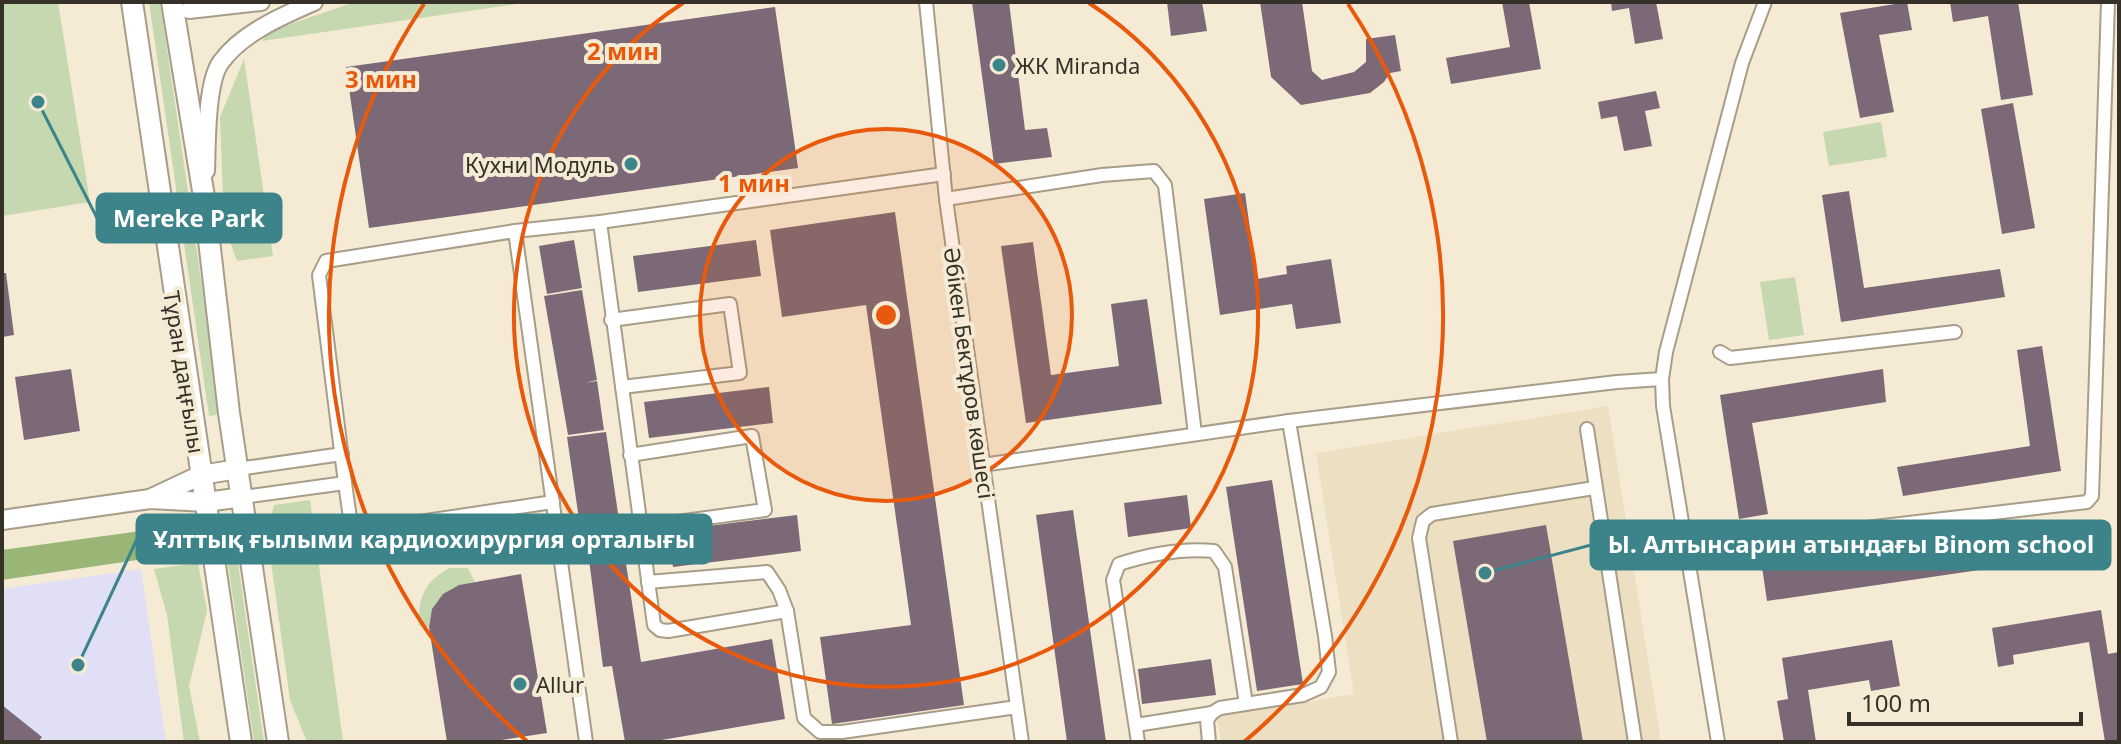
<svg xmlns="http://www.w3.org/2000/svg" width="2121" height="744" font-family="'Noto Sans',sans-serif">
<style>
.built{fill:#ecdfc2}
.medical{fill:#e1dff5}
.green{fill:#c5d8b0}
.forest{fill:#99b676}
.building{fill:#7c6977}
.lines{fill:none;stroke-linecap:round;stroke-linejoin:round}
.minor-casing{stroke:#a79d88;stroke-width:16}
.tertiary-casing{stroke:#a79d88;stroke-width:20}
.secondary-casing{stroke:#a79d88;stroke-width:22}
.primary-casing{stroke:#a79d88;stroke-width:24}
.minor{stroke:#fff;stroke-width:12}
.tertiary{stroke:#fff;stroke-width:16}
.secondary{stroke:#fff;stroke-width:18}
.primary{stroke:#fff;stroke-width:20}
.ring{fill:none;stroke:#e8590c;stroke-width:4}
.poi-dot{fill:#3c848a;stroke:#f5ebd4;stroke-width:3}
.labels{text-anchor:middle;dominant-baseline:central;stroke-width:8;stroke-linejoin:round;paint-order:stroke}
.poi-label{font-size:22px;fill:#353128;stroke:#f5ebd4;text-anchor:start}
.street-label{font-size:22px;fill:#353128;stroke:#f5ebd4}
.centre{fill:#e8590c;stroke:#f5ebd4;stroke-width:4}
.ring-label{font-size:24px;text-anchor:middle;font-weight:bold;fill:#e8590c;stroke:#f5ebd4;stroke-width:8;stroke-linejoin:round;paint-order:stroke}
.leader{fill:none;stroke:#3c848a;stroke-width:3}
.callout-dot{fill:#3c848a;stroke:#f5ebd4;stroke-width:3}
.callout{fill:#3c848a;stroke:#3c848a;stroke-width:3}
.callout-label{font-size:24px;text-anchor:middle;font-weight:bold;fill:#fff}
</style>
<rect width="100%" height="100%" fill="#f5ebd4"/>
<path class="built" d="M1608,406L1661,742H1221L1217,716L1354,694L1316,453Z"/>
<path class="medical" d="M141,569L166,742H2V589Z"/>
<g class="green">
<path d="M2,2H58L90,202L2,216Z"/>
<path d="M149,2H160L221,414L209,416Z"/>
<path d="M355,2H531L262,41L270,31Z"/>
<path d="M244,59L273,256L237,261L224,225L220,117Z"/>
<path d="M1881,122L1887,157L1829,166L1823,132Z"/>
<path d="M1795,277L1804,335L1769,340L1760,282Z"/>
<path d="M310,500L343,741L307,742L290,700L270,555L278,543L274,532H267L274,505Z"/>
<path d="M198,563L207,611L189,686L200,742H184L167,615L154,569Z"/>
<path d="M238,563L264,742H254L228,564Z"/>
<path d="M450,568H468L475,582C449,585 431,600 429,627L419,626C418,598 424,581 450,568Z"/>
</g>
<path class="forest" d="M155,529L144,559L2,580V550Z"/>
<g class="building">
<path d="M972,2H1009L1025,130L1047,128L1052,157L994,164Z"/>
<path d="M1167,2H1202L1207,31L1171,36Z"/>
<path d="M1260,2H1302L1312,71L1322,80L1354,72L1366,62V39L1395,35L1401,71L1390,73L1384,82L1370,93L1301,105L1271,77Z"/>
<path d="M1502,2H1529L1541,69L1451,84L1446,58L1510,47Z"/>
<path d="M1611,2H1656L1663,39L1635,44L1629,8L1612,11Z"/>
<path d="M1907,2L1912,30L1879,35L1894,112L1860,118L1840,13Z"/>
<path d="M1950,2H2018L2033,95L2001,100L1988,16L1953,22Z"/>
<path d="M775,7L798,168L369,228L346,67Z"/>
<path d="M1656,91L1660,108L1645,111L1652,146L1624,151L1617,116L1601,119L1598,102Z"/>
<path d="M2013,103L2035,228L2002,234L1981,109Z"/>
<path d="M1849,191L1864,288L2000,269L2005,297L1841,322L1822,195Z"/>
<path d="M1245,193L1257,279L1287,274L1286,266L1331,259L1341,323L1296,329L1292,304L1220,315L1204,199Z"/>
<path d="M895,212L964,705L832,724L820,637L911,625L866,305L782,317L770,230Z"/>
<path d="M574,240L582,288L547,294L539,246Z"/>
<path d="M756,240L761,276L638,292L633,256Z"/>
<path d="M1033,242L1051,375L1119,366L1111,304L1147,299L1162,404L1026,423L1001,246Z"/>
<path d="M2,273H6L14,335L2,337Z"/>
<path d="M582,290L597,380L585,383L597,381L604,430L568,435L544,296Z"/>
<path d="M2042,346L2061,471L1903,496L1897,467L2030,446L2017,350Z"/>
<path d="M71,369L80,431L24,440L15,377Z"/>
<path d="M1883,369L1886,402L1752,423L1768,514L1739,519L1720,395Z"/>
<path d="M769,387L773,423L649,438L644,402Z"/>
<path d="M606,432L619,520L580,526L567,437Z"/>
<path d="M1272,480L1303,684L1257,691L1226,487Z"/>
<path d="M1187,495L1191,528L1128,537L1124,503Z"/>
<path d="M1073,510L1106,742H1067L1036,515Z"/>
<path d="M797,515L801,551L673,567L668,531Z"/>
<path d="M620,524L641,662L772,639L785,719L650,742H625L612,666L603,667L585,529Z"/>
<path d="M1546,525L1583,742H1487L1453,541Z"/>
<path d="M2023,529L2027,563L1767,601L1762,567Z"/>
<path d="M521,574L547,733L488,742H447L429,627L432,609L443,594L459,585Z"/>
<path d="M2101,610L2108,654L2119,652V742H2105L2089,642L2013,655L2014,664L1998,667L1992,628Z"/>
<path d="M1892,640L1900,686L1871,691L1869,680L1808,690L1816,742H1784L1777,701L1788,699L1782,658Z"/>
<path d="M1211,659L1216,695L1142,704L1138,669Z"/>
<path d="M2,705L42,737L38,742H2Z"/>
</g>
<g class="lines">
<defs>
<g id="minor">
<path d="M926,2L946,199L1022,742"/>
<path d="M946,199L1102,175L1154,171L1165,185L1195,434"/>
<path d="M600,222L654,625L660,630L668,631L787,611"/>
<path d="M515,231L586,742"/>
<path d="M611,320L730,304L740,373L622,387"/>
<path d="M1720,352L1730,358L1955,332"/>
<path d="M1587,429L1635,742"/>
<path d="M982,465L1289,421L1617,382L1662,379"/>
<path d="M238,469L342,454"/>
<path d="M345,483L352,532L553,502"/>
<path d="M243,497L345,483L319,275L326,261L515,231L600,222L944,174"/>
<path d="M558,532L627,522L640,527L765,510L752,436L630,455"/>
<path d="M1688,549L2087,502L2092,496L2108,2"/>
<path d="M648,582L767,572L779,590L787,611L804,718L820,732H842L1017,707"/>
<path d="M1136,725L1212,713"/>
<path d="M1138,742L1113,580L1119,564C1150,554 1182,548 1214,551L1225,567L1246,704"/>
<path d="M1209,742L1207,720L1212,713L1220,708L1303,695L1321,687L1329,672L1325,636L1289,421"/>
<path d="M1451,742L1419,538L1423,521L1432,514L1594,488"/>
<path d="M1718,742L1663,406L1662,379L1666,352L1742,63L1765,2"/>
</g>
<g id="tertiary">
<path d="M189,10L261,2"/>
<path d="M206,171C207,145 206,82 221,62C242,33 282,16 314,2"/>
</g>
<g id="secondary">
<path d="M152,498L201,475L238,469"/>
<path d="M2,520L150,499L206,502L243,497"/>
</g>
<g id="primary">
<path d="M132,2L241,742"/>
<path d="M172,2L204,197L229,413L278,742"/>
</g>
</defs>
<use href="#minor" class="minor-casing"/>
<use href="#tertiary" class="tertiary-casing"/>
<use href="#secondary" class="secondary-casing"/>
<use href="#primary" class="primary-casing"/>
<use href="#minor" class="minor"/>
<use href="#tertiary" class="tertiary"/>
<use href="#secondary" class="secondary"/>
<use href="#primary" class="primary"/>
</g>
<circle cx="886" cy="315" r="186" fill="#e8590c" fill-opacity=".12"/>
<g class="ring">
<circle cx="886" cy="315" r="186"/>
<path d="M1089 3A372 372 0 1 1 683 3"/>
<path d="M528 742A557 557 0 0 1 424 4M1348 4A557 557 0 0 1 1244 742"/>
</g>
<g class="poi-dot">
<circle cx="999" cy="65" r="8"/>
<circle cx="631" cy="164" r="8"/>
<circle cx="520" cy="684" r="8"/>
</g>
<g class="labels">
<g class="poi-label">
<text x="1015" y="65">ЖК Miranda</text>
<text x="615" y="164" text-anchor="end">Кухни Модуль</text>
<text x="536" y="684">Allur</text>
</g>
<g class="street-label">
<text transform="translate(185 372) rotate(81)">Тұран даңғылы</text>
<text transform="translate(970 373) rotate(82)">Әбікен Бектұров көшесі</text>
</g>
</g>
<circle cx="886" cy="315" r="12" class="centre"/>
<g class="ring-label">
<text x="623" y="60">2 мин</text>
<text x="381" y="88">3 мин</text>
<text x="754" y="192">1 мин</text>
</g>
<path class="leader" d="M38 102L97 218M78 665L137 539M1485 573L1591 545"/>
<g class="callout-dot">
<circle cx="38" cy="102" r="8"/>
<circle cx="78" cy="665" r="8"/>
<circle cx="1485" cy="573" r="8"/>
</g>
<g class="callout">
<rect x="97" y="194" width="184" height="48" rx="8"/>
<rect x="137" y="515" width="574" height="48" rx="8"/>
<rect x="1591" y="521" width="519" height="48" rx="8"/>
</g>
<g class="callout-label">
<text x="189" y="227">Mereke Park</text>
<text x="424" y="548">Ұлттық ғылыми кардиохирургия орталығы</text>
<text x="1851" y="553">Ы. Алтынсарин атындағы Binom school</text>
</g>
<rect width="2121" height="744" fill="none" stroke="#353128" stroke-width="8"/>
<path d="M1849 712v12h232v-12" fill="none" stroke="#353128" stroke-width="4"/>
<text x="1861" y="712" font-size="24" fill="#353128" stroke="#f5ebd4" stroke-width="6" paint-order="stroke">100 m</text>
</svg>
